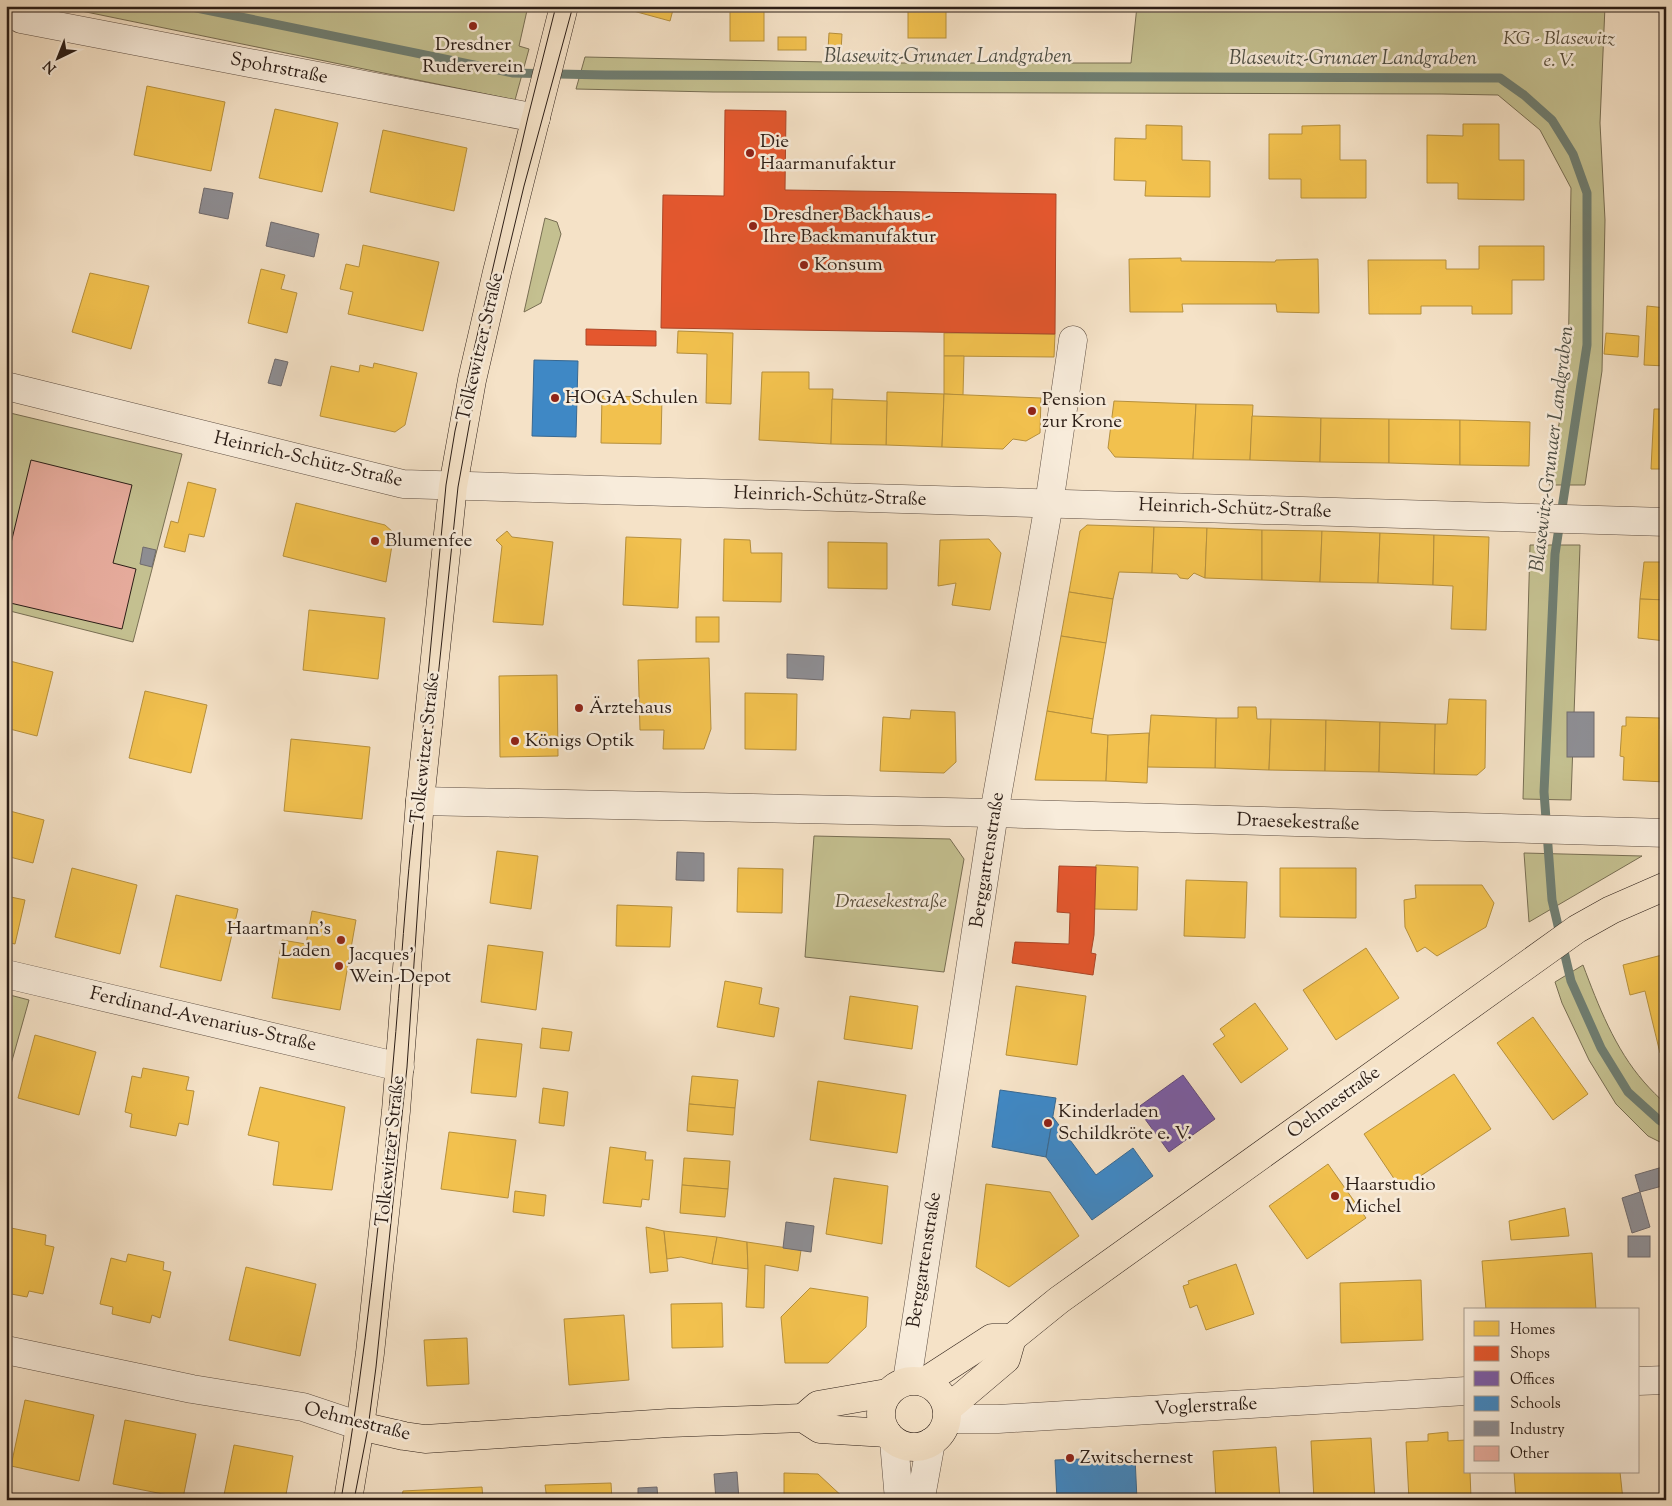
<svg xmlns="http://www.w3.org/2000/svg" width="1672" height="1506" font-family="'Sorts Mill Goudy',serif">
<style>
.green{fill:#c4c090;stroke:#786e53}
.homes{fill:#f2c14e;stroke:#b6903d}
.shops{fill:#e4572e;stroke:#ac4627}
.offices{fill:#7b5ea7;stroke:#634a7c}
.schools{fill:#3f88c5;stroke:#396890}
.industry{fill:#8d8d92;stroke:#706b6d}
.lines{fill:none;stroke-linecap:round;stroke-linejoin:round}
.stream{stroke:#6f7e72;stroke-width:9}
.building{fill:#e6ab9c;stroke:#2b1d16}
.minor-casing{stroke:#5e4e42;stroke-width:29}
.major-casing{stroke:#2b1d16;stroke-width:29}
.minor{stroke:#f8ecdb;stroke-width:28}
.major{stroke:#f5e2c7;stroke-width:28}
.tram{stroke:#2b1d16;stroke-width:1}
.poi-dot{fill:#8f2418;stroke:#f8ecdb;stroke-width:2}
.labels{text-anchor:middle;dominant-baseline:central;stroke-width:5;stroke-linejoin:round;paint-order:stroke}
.park-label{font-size:19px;font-style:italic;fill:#594e3b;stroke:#f8ecdb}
.poi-label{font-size:19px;fill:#2b1d16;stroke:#f8ecdb;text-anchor:start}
.street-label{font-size:19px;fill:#2b1d16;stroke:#f8ecdb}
.water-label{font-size:20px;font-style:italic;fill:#4d4e44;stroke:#f8ecdb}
</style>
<rect width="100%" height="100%" fill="#f5e2c7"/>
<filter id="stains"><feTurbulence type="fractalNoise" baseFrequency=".004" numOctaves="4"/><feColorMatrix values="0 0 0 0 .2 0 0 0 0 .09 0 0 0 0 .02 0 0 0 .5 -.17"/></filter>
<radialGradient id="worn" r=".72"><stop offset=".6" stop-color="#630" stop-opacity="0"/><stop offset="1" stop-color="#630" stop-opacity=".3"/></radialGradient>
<g class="green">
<path d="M57,6H528L519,46L529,49L515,100Z"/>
<path d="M1137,6H1605L1600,123L1605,220L1602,371L1585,485H1549L1568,369L1571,188L1540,130L1498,95L1442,94L713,92L576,89L585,57L876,63H1131Z"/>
<path d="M545,218L557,222L561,234L541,303L524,312Z"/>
<path d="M6,412L182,454L133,642L6,610Z"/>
<path d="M1530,545H1580L1571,800L1523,799Z"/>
<path d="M814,836L950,839L964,859L944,972L805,957Z"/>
<path d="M1524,853L1642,856L1529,922Z"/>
<path d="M1583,965C1598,1005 1615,1049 1644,1082C1651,1090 1658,1097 1666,1104V1145L1648,1136L1616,1104L1589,1060L1562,1003L1555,982Z"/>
<path d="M6,994L29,1000L6,1082Z"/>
</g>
<g class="homes">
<path d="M627,6H674L670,21L626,9Z"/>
<rect x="730" y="6" width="34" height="35"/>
<rect x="908" y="6" width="38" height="32"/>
<path d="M829,33L842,34L841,51L828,50Z"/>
<rect x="778" y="37" width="28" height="13"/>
<path d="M147,86L225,102L211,171L134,155Z"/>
<path d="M1663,103H1666V163H1661Z"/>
<path d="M275,109L338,123L322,192L259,178Z"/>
<path d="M1463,124H1499V160H1524V200L1458,199V183H1427V135L1463,136Z"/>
<path d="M1146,125L1182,126V160L1210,161V197L1145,196L1146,181L1114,180L1115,138L1146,139Z"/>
<path d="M1340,125V160H1366V198H1301V179H1269V134H1302V126Z"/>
<path d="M383,130L467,148L454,211L370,192Z"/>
<path d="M363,245L439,262L423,331L348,314L353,292L340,289L346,264L359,267Z"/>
<path d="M1479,246H1544V280H1512V314H1472V306H1421V314H1369L1368,260H1446V269H1479Z"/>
<path d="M1181,258V261L1275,262L1276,260L1318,259L1319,313L1277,312L1276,304H1182L1183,312H1130L1129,259Z"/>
<path d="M261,269L285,275L281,289L297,293L287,333L248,323Z"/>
<path d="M90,273L149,286L131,349L72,332Z"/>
<path d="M1647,306L1666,308V366L1644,365Z"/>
<path d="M678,331L733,333L731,404L706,403L707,354L677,353Z"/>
<path d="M944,333L1055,334L1054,357L944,356Z"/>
<path d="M1606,333L1639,336L1638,357L1604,354Z"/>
<path d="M944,356H964L963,395L944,394Z"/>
<path d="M374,363L417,373L405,425L395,432L320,416L331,366L359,372L360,365L373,368Z"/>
<path d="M762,372H809V389H833L831,444L759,440Z"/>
<path d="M887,392L944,394L942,447L886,445Z"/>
<path d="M944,394L1041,398L1040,433L1026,441L1013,439L1003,449L942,447Z"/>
<path d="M602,396L662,397L661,444L601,443Z"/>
<path d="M832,399L887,401L886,445L831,444Z"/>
<path d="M1114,401L1196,404L1193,459L1115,457L1108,448Z"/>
<path d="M1196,404L1253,405L1250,460L1193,459Z"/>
<path d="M1654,409H1666V469H1651Z"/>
<path d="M1252,416L1321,418L1320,462L1250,460Z"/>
<path d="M1321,418L1389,419V463L1320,462Z"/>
<path d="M1389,419L1460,420V465L1389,463Z"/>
<path d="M1460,420L1530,422L1529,466L1460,465Z"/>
<path d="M188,482L216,489L204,537L189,534L185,552L164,547L171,521L178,523Z"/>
<path d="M296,503L385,525L394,533L386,582L283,556Z"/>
<path d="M1087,525L1154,527L1152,573L1119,572L1113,599L1069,592L1080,531Z"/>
<path d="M1154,527L1207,528L1205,578L1194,573L1188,579L1180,578L1177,574L1152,573Z"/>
<path d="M1207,528L1262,530V580L1205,578Z"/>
<path d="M1262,530L1322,531L1320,582L1262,580Z"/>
<path d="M507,531L512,537L553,542L543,625L493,622L502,546L496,540Z"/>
<path d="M1322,531L1380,533L1378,583L1320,582Z"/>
<path d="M1380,533L1434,535L1433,585L1378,583Z"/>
<path d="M1434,535L1489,537L1486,630L1451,629L1453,586L1433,585Z"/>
<path d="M626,537L681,539L678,608L623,605Z"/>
<path d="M724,539L750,540L751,553H782L781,602L723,601Z"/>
<path d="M989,539L1001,553L990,610L952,605L956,583L938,586L940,540Z"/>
<path d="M828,542L887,543V589L828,588Z"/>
<path d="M1644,562H1666V600L1640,599Z"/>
<path d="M1069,592L1113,599L1106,643L1061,636Z"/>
<path d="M1640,599L1666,600V641L1638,638Z"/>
<path d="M309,610L385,618L378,679L303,670Z"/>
<rect x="696" y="617" width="23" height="25"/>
<path d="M1061,636L1106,643L1093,719L1047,711Z"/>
<path d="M709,658L711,729L704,749H663L664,730H640L638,660Z"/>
<path d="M6,660L53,672L37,736L6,728Z"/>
<path d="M557,675L558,756L500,757L499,676Z"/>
<path d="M145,691L207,705L191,773L129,758Z"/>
<path d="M745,693L797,694L796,750L745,749Z"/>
<path d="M1449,699L1486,700L1485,768L1477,775L1434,774L1435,724H1447Z"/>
<path d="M1238,707H1256L1257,719H1271L1269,770L1215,768L1216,718H1238Z"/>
<path d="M911,710L955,712L956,762L944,773L880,771L883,717L910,719Z"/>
<path d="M1047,711L1093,719L1091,733L1108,735L1106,781L1035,780Z"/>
<path d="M1151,715L1216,718L1215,768L1147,767Z"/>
<path d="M1626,717L1660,718V729H1666V782L1623,780L1624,757L1620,756L1622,726H1626Z"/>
<path d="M1271,719L1326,720L1325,771L1269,770Z"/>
<path d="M1326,720L1380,722L1379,772L1325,771Z"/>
<path d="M1380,722L1435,724L1434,774L1379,772Z"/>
<path d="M1149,733L1147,783L1106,781L1108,735Z"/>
<path d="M291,739L370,747L362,819L284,811Z"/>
<path d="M6,810L44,820L33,863L6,856Z"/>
<path d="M497,851L538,856L531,909L490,903Z"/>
<path d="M1096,865L1138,867L1137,910L1094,909Z"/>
<path d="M72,868L137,885L120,954L55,937Z"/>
<path d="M738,868L783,869L782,913L737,912Z"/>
<path d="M1280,868H1356V918L1280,917Z"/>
<path d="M1186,880L1247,882L1245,938L1184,936Z"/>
<path d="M1415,885H1482L1494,903L1486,927L1437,956L1425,947L1417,952L1405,927L1404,900L1416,898Z"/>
<path d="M176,895L238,909L221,981L160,967Z"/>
<path d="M6,896L25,900L15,944L6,942Z"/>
<path d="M617,905L672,907L670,947L616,946Z"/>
<path d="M312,911L356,920L340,1010L272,998L282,940L306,944Z"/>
<path d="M488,945L543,952L536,1010L481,1002Z"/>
<path d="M1366,948L1399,998L1336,1040L1303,990Z"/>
<path d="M1666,954V1051L1660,1053L1645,991L1630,995L1623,965Z"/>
<path d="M725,981L762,988L759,1004L779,1008L774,1037L717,1027Z"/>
<path d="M1016,986L1086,996L1077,1065L1006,1055Z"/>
<path d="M850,996L918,1006L912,1049L844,1039Z"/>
<path d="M1255,1003L1288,1049L1241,1083L1213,1044L1225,1036L1220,1029Z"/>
<path d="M1533,1017L1588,1094L1553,1120L1497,1043Z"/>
<path d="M542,1028L572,1032L569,1051L540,1048Z"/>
<path d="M35,1035L96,1052L79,1115L18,1098Z"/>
<path d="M477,1039L522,1044L516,1097L471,1093Z"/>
<path d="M143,1068L189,1077L186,1090L194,1091L188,1125L179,1123L176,1136L130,1127L132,1114L125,1112L132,1076L141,1078Z"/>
<path d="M1454,1074L1491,1129L1401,1189L1364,1134Z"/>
<path d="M692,1076L738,1080L735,1108L689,1104Z"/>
<path d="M818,1081L906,1095L897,1153L810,1140Z"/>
<path d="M260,1087L345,1107L332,1190L273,1185L279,1142L248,1135Z"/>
<path d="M543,1088L568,1092L564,1126L539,1123Z"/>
<path d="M689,1104L735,1108L733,1135L687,1131Z"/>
<path d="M449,1132L516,1140L508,1198L441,1189Z"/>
<path d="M610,1147L646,1152L645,1160H653L649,1200L642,1199L641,1207L603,1203Z"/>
<path d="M684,1158L730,1161L728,1189L682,1185Z"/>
<path d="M1328,1164L1366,1218L1307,1259L1269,1206Z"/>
<path d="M834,1178L888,1186L882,1244L826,1234Z"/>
<path d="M986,1184L1050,1192L1079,1236L1009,1287L976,1267Z"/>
<path d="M682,1185L728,1189L725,1217L680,1213Z"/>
<path d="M515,1191L546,1195L544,1216L513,1212Z"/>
<path d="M1565,1208L1569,1236L1511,1240L1509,1221Z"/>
<path d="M6,1227L46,1235L45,1245L54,1247L43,1294L29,1291L27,1297L6,1293Z"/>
<path d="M646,1227L664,1231L668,1271L650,1273Z"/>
<path d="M664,1231L717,1237L712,1264L681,1257L667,1259Z"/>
<path d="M717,1237L747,1242L748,1269L712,1264Z"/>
<path d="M747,1242L801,1250L798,1271L765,1265L764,1308L746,1307L748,1269Z"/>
<path d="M1592,1253L1596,1310H1486L1482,1261Z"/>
<path d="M128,1254L164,1262L163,1270L171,1272L160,1318L152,1315L150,1323L112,1314L113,1307L100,1304L111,1258L126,1262Z"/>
<path d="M1236,1264L1254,1314L1206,1330L1197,1305L1190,1308L1183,1286L1189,1284L1188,1281Z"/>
<path d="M246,1267L316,1284L300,1356L229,1340Z"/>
<path d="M1421,1280L1423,1340L1341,1343L1340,1283Z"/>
<path d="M810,1288L868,1297L866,1327L828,1363H785L781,1317Z"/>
<path d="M722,1303L723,1347L672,1348L671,1304Z"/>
<path d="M624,1315L629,1380L569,1385L564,1319Z"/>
<path d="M467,1338L469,1384L427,1386L424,1340Z"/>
<path d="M25,1400L94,1415L79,1481L11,1466Z"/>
<path d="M125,1420L196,1434L183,1498L113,1484Z"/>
<path d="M1448,1432V1441L1466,1440V1472H1470L1471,1498L1409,1500L1406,1442L1428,1441V1434Z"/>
<path d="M1371,1438L1375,1500H1314L1311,1441Z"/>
<path d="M234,1445L293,1456L285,1500H223Z"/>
<path d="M1276,1447L1280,1500H1216L1213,1451Z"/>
<path d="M1514,1472H1620L1623,1500H1516Z"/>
<path d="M784,1473L818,1474L846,1500H784Z"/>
<path d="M611,1483L612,1500H547L545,1485Z"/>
<path d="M482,1487L483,1500H401L403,1491Z"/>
</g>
<g class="shops">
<path d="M725,110L786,111L785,190L1056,194L1055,334L661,328L663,195L724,196Z"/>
<path d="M586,329L656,331V346L586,345Z"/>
<path d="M1059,866L1096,867L1094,935L1091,953L1096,954L1093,975L1012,963L1015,942L1069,944L1070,913L1057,912Z"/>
</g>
<path class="offices" d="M1183,1075L1215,1119L1169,1152L1137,1108Z"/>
<g class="schools">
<path d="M534,360L578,361L576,437L532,436Z"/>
<path d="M1000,1090L1056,1098L1046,1157L992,1147Z"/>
<path d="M1053,1117L1096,1175L1133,1148L1153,1176L1092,1220L1046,1157Z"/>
<path d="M1135,1457L1137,1500H1057L1055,1460Z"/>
</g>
<g class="industry">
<path d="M204,188L233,193L228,219L199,213Z"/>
<path d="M271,222L319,234L314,257L266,246Z"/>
<path d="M275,359L288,362L281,386L268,383Z"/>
<path d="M143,547L156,550L152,567L140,564Z"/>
<path d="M787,654L824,656L823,680L787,678Z"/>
<rect x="1567" y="712" width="27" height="45"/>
<path d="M677,852L704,853V881L676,880Z"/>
<path d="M1666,1166V1185L1640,1192L1635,1175Z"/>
<path d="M1640,1192L1650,1227L1632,1233L1622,1198Z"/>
<path d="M786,1222L814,1226L811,1252L783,1248Z"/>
<rect x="1628" y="1236" width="22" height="21"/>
<path d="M737,1472L739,1500H716L714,1474Z"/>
<path d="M657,1487L658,1500H638V1488Z"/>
</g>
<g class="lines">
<path class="stream" d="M187,6L513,73L605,75L1500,78L1524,95L1552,120L1573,154L1587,193V345L1555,554L1544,792L1552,900L1571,981L1601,1048L1628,1092L1659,1120L1666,1124"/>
</g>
<path class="building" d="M31,460L132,485L113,563L136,569L122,629L6,602V564Z"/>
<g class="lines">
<defs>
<g id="minor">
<path d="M21,19L536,118"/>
<path d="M6,386L403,484L1666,522"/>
<path d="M420,801L994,813L1666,833"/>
<path d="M6,974L400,1067"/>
<path d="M6,1350L192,1389L303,1407L360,1426"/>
<path d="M907,1381L994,813L1049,504L1073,340"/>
<path d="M1638,1381L1666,1380"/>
<path d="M947,1419H998L1466,1391"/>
<path d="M894,1441L899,1500"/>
<path d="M919,1500L921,1497L931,1442"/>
</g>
<g id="major">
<circle cx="914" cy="1414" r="33"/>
<path d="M924,1382L992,1338H1012"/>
<path d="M947,1409L1006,1359L1012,1338L1059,1300L1577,929L1611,910L1666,886"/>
<path d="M803,1418L818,1405L887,1393"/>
<path d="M360,1426L404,1436L425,1439L669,1423L803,1418L820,1429L887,1433"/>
<path d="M348,1500L360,1426L370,1353L396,1111L420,801L453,486L472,380L497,272L564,6"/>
</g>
</defs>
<use href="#minor" class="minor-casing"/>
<use href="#major" class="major-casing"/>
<use href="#minor" class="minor"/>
<use href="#major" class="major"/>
<g class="tram">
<path d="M341,1500C366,1356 381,1209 393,1064C401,977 405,890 416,803L446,485L455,431L528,117L556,6"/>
<path d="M354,1500L368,1428L376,1367L407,1067L425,801L458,487L477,382L524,186L573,6"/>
</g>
</g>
<g class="poi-dot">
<circle cx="473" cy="26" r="5"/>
<circle cx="750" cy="153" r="5"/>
<circle cx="753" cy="226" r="5"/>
<circle cx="804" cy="265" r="5"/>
<circle cx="555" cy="398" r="5"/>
<circle cx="1032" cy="411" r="5"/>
<circle cx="375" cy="541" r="5"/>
<circle cx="579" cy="708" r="5"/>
<circle cx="515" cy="741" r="5"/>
<circle cx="341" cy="940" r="5"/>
<circle cx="339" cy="966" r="5"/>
<circle cx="1048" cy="1123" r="5"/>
<circle cx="1335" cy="1196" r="5"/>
<circle cx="1070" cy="1458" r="5"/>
</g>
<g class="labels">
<g class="park-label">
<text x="1559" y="39">KG - Blasewitz<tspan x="1559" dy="22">e. V.</tspan></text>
<text x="891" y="902">Draesekestraße</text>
</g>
<g class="poi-label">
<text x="473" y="45" text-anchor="middle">Dresdner<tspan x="473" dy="22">Ruderverein</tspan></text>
<text x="760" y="142">Die<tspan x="760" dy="22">Haarmanufaktur</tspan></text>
<text x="763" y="215">Dresdner Backhaus -<tspan x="763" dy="22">Ihre Backmanufaktur</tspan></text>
<text x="814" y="265">Konsum</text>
<text x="565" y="398">HOGA Schulen</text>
<text x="1042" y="400">Pension<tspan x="1042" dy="22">zur Krone</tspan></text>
<text x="385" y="541">Blumenfee</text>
<text x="589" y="708">Ärztehaus</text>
<text x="525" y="741">Königs Optik</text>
<text x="331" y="929" text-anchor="end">Haartmann's<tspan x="331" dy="22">Laden</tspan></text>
<text x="349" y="955">Jacques’<tspan x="349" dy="22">Wein-Depot</tspan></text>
<text x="1058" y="1112">Kinderladen<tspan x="1058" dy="22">Schildkröte e. V.</tspan></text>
<text x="1345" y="1185">Haarstudio<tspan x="1345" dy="22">Michel</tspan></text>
<text x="1080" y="1458">Zwitschernest</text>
</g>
<g class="street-label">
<text transform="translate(279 69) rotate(11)">Spohrstraße</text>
<text transform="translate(481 347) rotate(-77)">Tolkewitzer Straße</text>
<text transform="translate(308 460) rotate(13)">Heinrich-Schütz-Straße</text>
<text transform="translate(830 497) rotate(2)">Heinrich-Schütz-Straße</text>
<text transform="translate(1235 509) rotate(2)">Heinrich-Schütz-Straße</text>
<text transform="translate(426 748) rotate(-84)">Tolkewitzer Straße</text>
<text transform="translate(1298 823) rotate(2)">Draesekestraße</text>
<text transform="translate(988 860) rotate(-81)">Berggartenstraße</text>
<text transform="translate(203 1020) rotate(13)">Ferdinand-Avenarius-Straße</text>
<text transform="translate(1334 1103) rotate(-36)">Oehmestraße</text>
<text transform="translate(391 1151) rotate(-84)">Tolkewitzer Straße</text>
<text transform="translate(925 1260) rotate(-81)">Berggartenstraße</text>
<text transform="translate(1206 1407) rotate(-3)">Voglerstraße</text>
<text transform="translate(357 1422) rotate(14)">Oehmestraße</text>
</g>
<g class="water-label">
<text x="948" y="57">Blasewitz‐Grunaer Landgraben</text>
<text x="1353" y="59">Blasewitz‐Grunaer Landgraben</text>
<text transform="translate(1553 449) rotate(-83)">Blasewitz‐Grunaer Landgraben</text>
</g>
</g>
<rect width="1672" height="1506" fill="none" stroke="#f5e2c7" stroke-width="25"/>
<rect x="8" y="8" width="1657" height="1491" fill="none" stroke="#2b1d16" stroke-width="2.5"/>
<rect x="12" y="12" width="1647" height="1481" fill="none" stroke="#2b1d16"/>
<rect x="1464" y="1308" width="175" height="165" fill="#f8ecdb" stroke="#a6998c"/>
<rect x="1474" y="1321" width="25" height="15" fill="#f2c14e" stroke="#a6998c"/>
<text x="1510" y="1334" font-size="15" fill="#2b1d16">Homes</text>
<rect x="1474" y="1346" width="25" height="15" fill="#e4572e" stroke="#a6998c"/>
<text x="1510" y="1358" font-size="15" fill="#2b1d16">Shops</text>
<rect x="1474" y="1371" width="25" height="15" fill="#7b5ea7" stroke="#a6998c"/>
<text x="1510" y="1384" font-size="15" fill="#2b1d16">Offices</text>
<rect x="1474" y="1396" width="25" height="15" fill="#3f88c5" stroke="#a6998c"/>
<text x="1510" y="1408" font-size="15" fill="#2b1d16">Schools</text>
<rect x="1474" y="1421" width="25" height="15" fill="#8d8d92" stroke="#a6998c"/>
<text x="1510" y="1434" font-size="15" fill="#2b1d16">Industry</text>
<rect x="1474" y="1446" width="25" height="15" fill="#e6ab9c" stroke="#a6998c"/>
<text x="1510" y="1458" font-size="15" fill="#2b1d16">Other</text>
<g transform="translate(58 58) rotate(223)" stroke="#f8ecdb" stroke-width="4" paint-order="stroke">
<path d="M0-4L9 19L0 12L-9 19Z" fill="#2b1d16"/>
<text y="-8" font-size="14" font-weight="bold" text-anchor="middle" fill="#2b1d16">N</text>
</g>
<rect width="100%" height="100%" filter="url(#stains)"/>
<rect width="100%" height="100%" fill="url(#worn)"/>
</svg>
